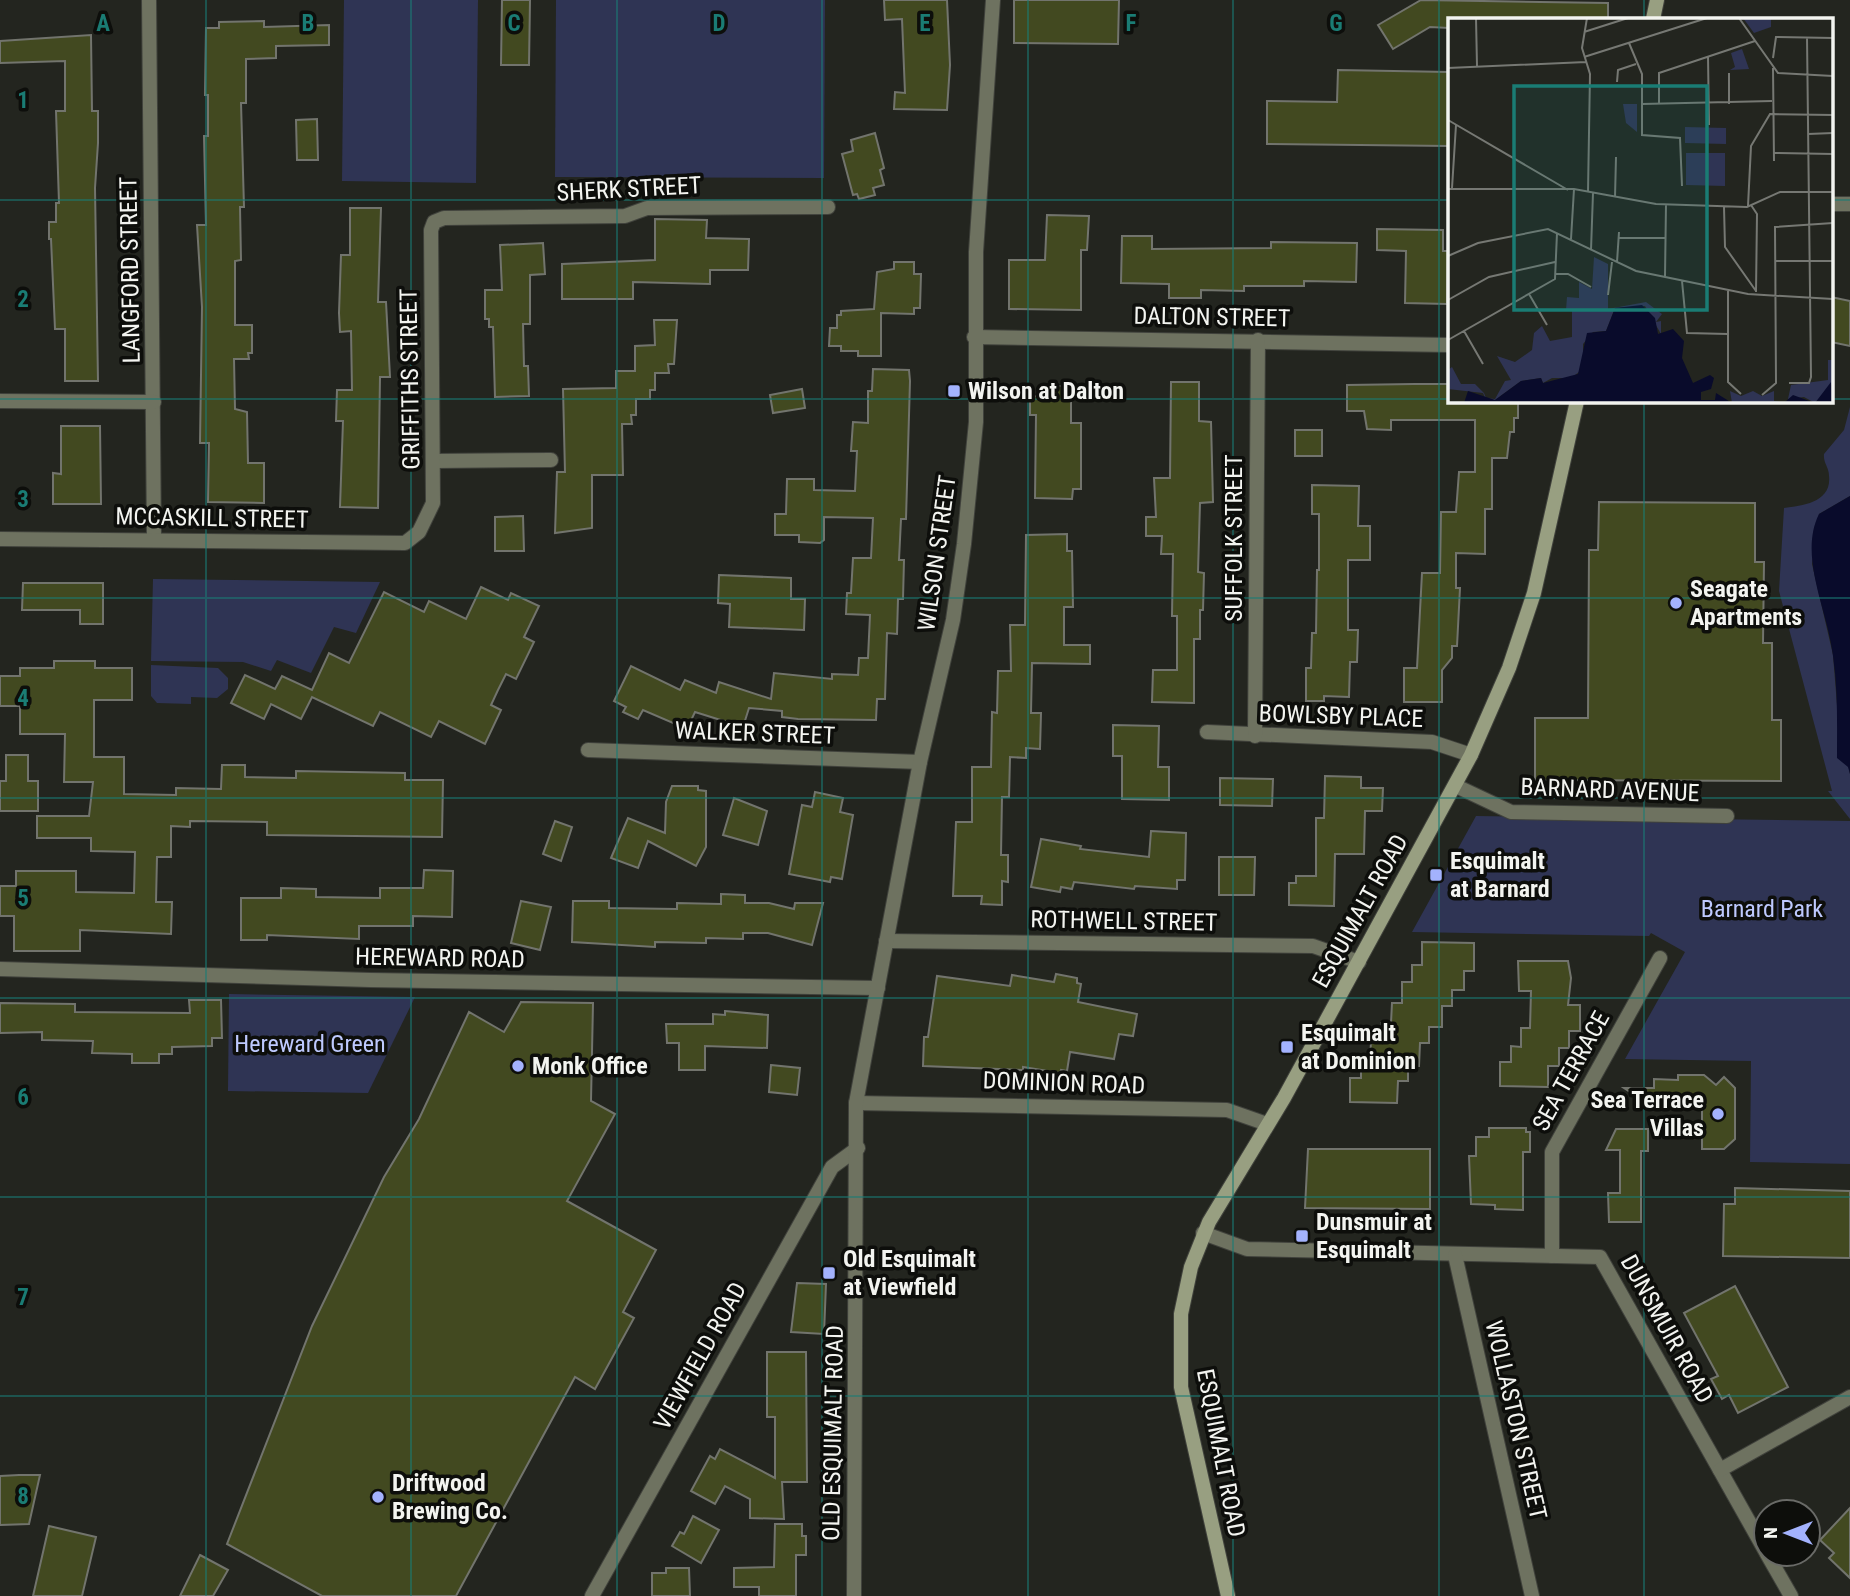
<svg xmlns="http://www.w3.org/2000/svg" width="1850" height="1596" font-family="'Roboto Condensed',sans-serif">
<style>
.green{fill:#2f3454}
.water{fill:#090b2b}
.building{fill:#424920;stroke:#72746d;stroke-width:2}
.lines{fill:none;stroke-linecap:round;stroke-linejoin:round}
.street-casing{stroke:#40423c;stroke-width:16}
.secondary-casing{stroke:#40423c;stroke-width:16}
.street{stroke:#6e7260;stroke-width:14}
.secondary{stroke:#989f81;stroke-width:14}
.grid{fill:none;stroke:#1a7c74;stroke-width:2;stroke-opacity:0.55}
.poi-dot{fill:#a3b2fd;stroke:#0d0e0b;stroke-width:2.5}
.labels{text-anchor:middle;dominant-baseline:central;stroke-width:7;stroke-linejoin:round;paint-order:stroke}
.street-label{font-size:24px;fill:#f3f4f0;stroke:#0d0e0b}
.poi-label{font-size:24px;font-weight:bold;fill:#f3f4f0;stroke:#0d0e0b;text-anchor:start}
.park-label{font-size:24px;fill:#bec9fe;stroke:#0d0e0b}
.inset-road{fill:none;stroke:#767873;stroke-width:2}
.view{fill:#1a7c74;fill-opacity:0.15;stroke:#1a7c74;stroke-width:3.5}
.inset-edge{fill:none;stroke:#f3f4f0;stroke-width:3.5}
.grid-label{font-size:23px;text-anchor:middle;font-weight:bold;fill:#1a7c74;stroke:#0d0e0b;stroke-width:7;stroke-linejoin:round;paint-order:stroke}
</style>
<rect width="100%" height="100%" fill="#23251f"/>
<g class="green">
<path d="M344,0H478L476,183L342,181Z"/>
<path d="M556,0H825L824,178L555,177Z"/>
<path d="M1850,407V496L1819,514L1812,564L1833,655L1837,705L1850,774V819L1828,791H1832L1779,591L1784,508C1803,506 1832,502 1829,476C1829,467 1823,463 1824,454L1844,430Z"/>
<path d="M153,579L380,582L356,633L334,627L311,673L277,660L271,671L243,662L151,661Z"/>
<path d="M151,665L218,668L228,678V689L217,698L191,697V704L157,703L151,696Z"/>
<path d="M1476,816L1850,821V1164L1750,1162L1751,1061L1625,1059L1685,952L1651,933L1649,936L1412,932Z"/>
<path d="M229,994L415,997L368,1093L228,1091Z"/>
</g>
<path class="water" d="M1850,496V774L1848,767L1837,758C1837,724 1838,690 1833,656C1828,611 1798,556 1819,514Z"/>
<g class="building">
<path d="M502,0H530L529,65H501Z"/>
<path d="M884,0H947L950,65L947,110L894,109L895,92L905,93L902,19L885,20Z"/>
<path d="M1014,0H1119L1118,44L1014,43Z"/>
<path d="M1421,0L1608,3V19H1449V28L1430,27L1393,49L1378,25Z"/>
<path d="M264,21V27L329,25V45L276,46V58L246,59V103H241L244,207H240L241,260L235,261V325H252V353H248L249,359H234L235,409L247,412L248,463H264V503L208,502L209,443H200L202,307L197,225H206L204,136H208V95H205L206,28H219V22Z"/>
<path d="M91,35L92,111H98V143L95,188L98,381H65V329H55L51,239H49V222H56V203H59L56,111H65V61L0,63V41Z"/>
<path d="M1338,70L1449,72V146L1267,144V101L1337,102Z"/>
<path d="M317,119L318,160H297L296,120Z"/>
<path d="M875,133L884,168L880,170L884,185L873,188L875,195L859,199L857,194L853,195L842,154L853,151L851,140Z"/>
<path d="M350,208H381L378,302H386L390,377H380L378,508L340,507L343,421H336L337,390H352L351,331L340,332L339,313L341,255H350Z"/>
<path d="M1047,215L1089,216L1087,250H1081V310L1009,309V260H1045Z"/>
<path d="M655,219L707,220L706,238L749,239L748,270H710V284L633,282V299H562V264L655,260Z"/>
<path d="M1377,229L1443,230V251H1448L1447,304L1405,303L1406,251L1377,250Z"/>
<path d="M1122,236H1152V249L1271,248V242L1357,243L1356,282L1304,281V286H1244V291L1201,290V298H1169V284L1121,283Z"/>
<path d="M543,243L545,274L530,275V324H523L524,366H528L529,396L495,397L493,327H489V319H485V290H502L500,245Z"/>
<path d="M894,262H914V274H921L920,308H914V314L881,313V356H858V351H841V346H829L830,328H837V315H841V311L874,309L877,272L894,269Z"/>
<path d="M1831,297L1850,301V346L1831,342Z"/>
<path d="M654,320H677L674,364H668L669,373H655V390H650V399H636V415H631L632,424H622L623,475H592V528L555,533L557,472H565L563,389L616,388V371H635V346L655,345Z"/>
<path d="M873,369L909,370L910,381L906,519H901L899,560H904L903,599H898L897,634L887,633L885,699H877L876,720L798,719L782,717V711L749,708L743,727L695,712L687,729L643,710L638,719L623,712L626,707L614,701L631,666L680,690L685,680L716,693L719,682L771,699L774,673L832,679V674L858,675L859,658H868L870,615L846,614L847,593H851L853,558H871L873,518L824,517V540L820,543L799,542V535H775V514H786L787,479H814V490L855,491L857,451H851L853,422L868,423V391H872Z"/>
<path d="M1171,382H1199V421L1211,422L1213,502L1200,503L1198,572L1204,573L1203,610H1200V639H1194V703L1152,702L1153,670H1177V616H1172L1173,554H1161L1162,536H1146V517H1156L1154,478H1170Z"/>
<path d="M1414,384H1449V401H1518V418H1514V432H1510L1507,458H1492V509H1485V554L1456,553V588H1460L1457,646H1452V658L1442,670V702H1404V668H1417L1422,573H1440L1441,512H1456L1459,472H1475V420H1391V430L1367,429L1364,411H1347V385Z"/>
<path d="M1052,386H1071V423H1081V489H1073L1072,499L1035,498L1036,415H1030V396L1052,397Z"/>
<path d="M802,389L805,408L773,413L770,395Z"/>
<path d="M61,426H100L101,504H53V473L61,474Z"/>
<rect x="1295" y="430" width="27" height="26"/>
<path d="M1312,485L1359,486L1358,526H1370V560H1348V630H1358L1357,662H1350L1349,697L1324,696V701H1306V668H1311L1312,633H1316L1317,570H1319V514H1312Z"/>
<path d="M1599,502L1755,503V562H1764L1763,643H1772V720H1781V781L1535,780V718H1588L1589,550H1598Z"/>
<path d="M523,516L524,551H495V517Z"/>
<path d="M1067,534V551H1072L1073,607H1064V645H1090V664L1032,663L1031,713H1041L1040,749L1026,748V758L1010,757L1009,797H1002L1001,855H1008V882L1002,881V905L981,904L982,896H953L956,822H972V767H991L992,712L997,713L998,671H1011L1010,625H1025L1026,535Z"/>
<path d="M719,575L791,578V599H805L804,630L729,627L730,604L718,603Z"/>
<path d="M23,583H103V624H80V610H22Z"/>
<path d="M481,587L508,600L511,593L539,606L524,637L534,642L516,679L506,674L498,690L491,705L501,710L485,744L439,721L431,737L380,712L373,726L312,697L301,719L271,704L264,719L231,703L245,675L275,689L282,676L312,690L329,653L349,663L384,592L424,612L429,601L466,619Z"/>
<path d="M54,661H95V668H132V700H94V757H124V794L176,795V788L221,789L222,765H245V777L296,778V771L405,773V780H443L442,837L267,835V822L190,821V827L171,826V857H157L156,902H172L171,934L80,930V951H14V916H0V886H16V871H76V892L134,893L135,852L91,851V838H37V816H89L93,782H64L65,734H20V706H0V676H20V668H54Z"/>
<path d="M1113,725L1159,726L1158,767H1169V800L1122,799V756H1113Z"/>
<path d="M6,755H28V781H38V811H0V781H6Z"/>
<path d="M1325,776L1361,777V788H1383L1382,811H1365L1364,854H1335L1334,906L1289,905V883H1296V876H1316V818H1324Z"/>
<path d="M1220,778L1273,779L1272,806L1220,805Z"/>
<path d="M672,786H698V790L706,791V847L696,866L648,841L638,868L611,858L628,818L665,833L666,802Z"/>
<path d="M815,792L843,798L840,812L853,815L842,879L831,877L830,882L789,874L802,805L812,807Z"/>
<path d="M734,798L767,811L758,845L723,835Z"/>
<path d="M555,821L572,827L561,861L543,854Z"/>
<path d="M1151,831L1186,833L1185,880H1177V889L1135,886L1134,889L1074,882L1072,889L1061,887L1060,892L1031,887L1041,839L1081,846L1080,849L1149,857Z"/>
<path d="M1219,857H1255L1254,895H1219Z"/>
<path d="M424,870L453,871L452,917L413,916V926H359V939L267,935V940H241V898H281V888L316,889V897L380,898V888H423Z"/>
<path d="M721,894L745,895V903H769L794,909L795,903H823L812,945L768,933H743V939L706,938V943L655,942V947L572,942L573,901H609V908L677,909V903L721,904Z"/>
<path d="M521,901L551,907L540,950L511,943Z"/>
<path d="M1422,942L1474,943V971H1464V990H1452V1006H1442V1027H1429V1043H1420L1419,1066H1408V1081H1398L1397,1103L1350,1102V1078H1361V1062H1370L1371,1041H1381V1023H1391L1392,1003H1402V982H1412V965H1422Z"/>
<path d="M1518,961H1568L1571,978L1568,1005H1580V1031H1569V1048H1559V1066H1548V1087L1500,1086V1062H1511V1046L1521,1047V1028H1530L1531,991H1519Z"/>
<path d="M1056,974L1077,978V983L1081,984L1078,1002L1137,1014L1133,1036L1119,1034L1114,1059L1070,1052L1067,1071L1061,1070L1060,1073L1023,1067V1070L923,1066L924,1037H928L937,976L1010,986L1012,975L1054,982Z"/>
<path d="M189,1000H221L222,1038H212V1046L172,1047V1054H159V1063H132V1054L92,1053L93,1041L42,1040V1032L0,1033V1003L75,1004V1012L190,1013Z"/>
<path d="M521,1002L593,1003L591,1101L615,1114L567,1201L656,1250L623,1312L634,1318L595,1389L575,1377L456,1596H322L227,1544L312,1326L384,1177L419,1119L469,1012L504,1032Z"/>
<path d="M725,1011L768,1015L767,1048L705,1046V1070H679V1043H667L666,1024H713V1014L725,1015Z"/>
<path d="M771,1065L800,1068L797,1095L769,1092Z"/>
<path d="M1678,1075H1704L1716,1085L1724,1077L1735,1088V1139L1724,1149H1702V1106L1650,1105L1624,1088H1654V1079L1678,1080Z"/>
<path d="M1489,1128H1526V1132H1530V1152H1523V1210L1495,1209V1205L1471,1204L1469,1156H1476V1137H1489Z"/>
<path d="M1616,1129H1648V1151H1641V1222H1609L1608,1193H1620V1150H1606Z"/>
<path d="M1308,1149H1430V1209L1305,1208Z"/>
<path d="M1735,1188L1850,1191V1258L1723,1256L1724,1204H1735Z"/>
<path d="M797,1283L826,1284L824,1334L791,1332Z"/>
<path d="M1735,1286L1788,1387L1738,1413L1729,1395L1722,1399L1711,1379L1718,1376L1684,1313Z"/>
<path d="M767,1352H806L807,1482H782L784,1519L750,1518V1499L725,1486L715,1504L691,1491L710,1456L715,1459L720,1449L775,1478V1417H767Z"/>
<path d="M19,1475H40L29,1524L0,1525V1476Z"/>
<path d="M1850,1508V1578L1829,1558L1834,1553L1820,1540Z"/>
<path d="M693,1516L719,1530L701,1563L672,1546L680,1532L684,1534Z"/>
<path d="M775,1524H802V1536H806V1555H796V1596H759V1587H734V1568L774,1567Z"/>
<path d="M49,1526L96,1537L82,1596H33Z"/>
<path d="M200,1555L228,1570L213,1596H180Z"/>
<path d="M666,1568H689L690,1596H652V1573H666Z"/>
</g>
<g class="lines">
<defs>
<g id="street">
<path d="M149,0L154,539"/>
<path d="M1831,204H1850"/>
<path d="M974,337L1449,345"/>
<path d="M0,401L154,402"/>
<path d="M433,461L551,460"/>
<path d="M0,539L405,543L419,532L433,503L431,230L434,222L444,218L625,216L647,208L828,207"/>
<path d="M1207,732L1432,742L1471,755"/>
<path d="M1255,736L1258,340"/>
<path d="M588,750L920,762"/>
<path d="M1456,786L1511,812L1727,816"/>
<path d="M886,941L1313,946L1359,962"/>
<path d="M0,969L370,980L878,988"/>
<path d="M856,1103L1227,1110L1267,1124"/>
<path d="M1203,1233L1247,1249L1600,1257L1766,1552"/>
<path d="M1455,1255L1532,1596"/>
<path d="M1552,1256V1152L1660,958"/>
<path d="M1720,1470L1850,1397"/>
<path d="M1767,1554L1791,1596"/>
<path d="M592,1596L832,1167L858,1148"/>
<path d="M854,1596L856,1103L920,762L953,620L964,544L976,422V252L993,0"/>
</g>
<g id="secondary">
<path d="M1653,19L1657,0"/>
<path d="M1228,1596L1181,1387V1314L1191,1267L1209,1222L1284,1098L1471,755L1509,668L1534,593L1577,401"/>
</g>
</defs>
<use href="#street" class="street-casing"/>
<use href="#secondary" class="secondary-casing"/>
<use href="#street" class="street"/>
<use href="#secondary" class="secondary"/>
</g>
<path class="grid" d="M206,0V1596M411,0V1596M617,0V1596M822,0V1596M1028,0V1596M1233,0V1596M1439,0V1596M1644,0V19M0,200H1449M1831,200H1850M0,399H1449M1831,399H1850M1644,401V1596M0,598H1850M0,798H1850M0,998H1850M0,1197H1850M0,1396H1850"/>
<g class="poi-dot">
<rect x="947" y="384" width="14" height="14" rx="3.5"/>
<circle cx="1676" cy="603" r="7"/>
<rect x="1429" y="868" width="14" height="14" rx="3.5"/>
<rect x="1280" y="1040" width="14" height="14" rx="3.5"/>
<circle cx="518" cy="1066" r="7"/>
<circle cx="1718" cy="1114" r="7"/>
<rect x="1295" y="1229" width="14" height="14" rx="3.5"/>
<rect x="822" y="1266" width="14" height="14" rx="3.5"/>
<circle cx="378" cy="1497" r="7"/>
</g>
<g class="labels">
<g class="street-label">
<text transform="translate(629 189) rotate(-3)">SHERK STREET</text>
<text transform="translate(130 270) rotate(-91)">LANGFORD STREET</text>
<text transform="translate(1212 317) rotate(1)">DALTON STREET</text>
<text transform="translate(410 379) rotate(-91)">GRIFFITHS STREET</text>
<text transform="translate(212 518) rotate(1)">MCCASKILL STREET</text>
<text transform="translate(1234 538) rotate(-90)">SUFFOLK STREET</text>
<text transform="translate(937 553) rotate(-82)">WILSON STREET</text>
<text transform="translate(1341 716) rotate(2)">BOWLSBY PLACE</text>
<text transform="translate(755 733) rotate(2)">WALKER STREET</text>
<text transform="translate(1610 790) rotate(2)">BARNARD AVENUE</text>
<text transform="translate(1360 911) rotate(-61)">ESQUIMALT ROAD</text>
<text transform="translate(1124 921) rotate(1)">ROTHWELL STREET</text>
<text transform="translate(440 958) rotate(1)">HEREWARD ROAD</text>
<text transform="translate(1571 1071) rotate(-61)">SEA TERRACE</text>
<text transform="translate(1064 1083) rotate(2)">DOMINION ROAD</text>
<text transform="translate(1667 1329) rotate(61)">DUNSMUIR ROAD</text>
<text transform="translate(700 1356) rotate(-61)">VIEWFIELD ROAD</text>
<text transform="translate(1516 1420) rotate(77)">WOLLASTON STREET</text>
<text transform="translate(833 1433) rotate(-89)">OLD ESQUIMALT ROAD</text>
<text transform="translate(1221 1453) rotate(79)">ESQUIMALT ROAD</text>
</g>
<g class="poi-label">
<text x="968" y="391">Wilson at Dalton</text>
<text x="1690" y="589">Seagate<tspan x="1690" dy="28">Apartments</tspan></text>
<text x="1450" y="861">Esquimalt<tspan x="1450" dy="28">at Barnard</tspan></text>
<text x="1301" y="1033">Esquimalt<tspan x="1301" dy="28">at Dominion</tspan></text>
<text x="532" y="1066">Monk Office</text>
<text x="1704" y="1100" text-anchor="end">Sea Terrace<tspan x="1704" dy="28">Villas</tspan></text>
<text x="1316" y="1222">Dunsmuir at<tspan x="1316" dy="28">Esquimalt</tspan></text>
<text x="843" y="1259">Old Esquimalt<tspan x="843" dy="28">at Viewfield</tspan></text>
<text x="392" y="1483">Driftwood<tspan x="392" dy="28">Brewing Co.</tspan></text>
</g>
<g class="park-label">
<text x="1762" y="909">Barnard Park</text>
<text x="310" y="1044">Hereward Green</text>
</g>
</g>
<g transform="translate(1448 18)">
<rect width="385" height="385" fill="#23251f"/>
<path d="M295,0H323V9L306,15ZM294,31L301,51L282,52L287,49L283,35ZM175,86H189V114L178,105ZM237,109L278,110V126L237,125ZM238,135H277V168L238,167ZM146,239L160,246V291L198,284L214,296L208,304L213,303V316L197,288L167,290L158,313L145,314L135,326V351L123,360H104L95,365L93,360L73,363L47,382H38L35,375L0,371V352L4,349L13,366H27L36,375L38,380L47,381L57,363L63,362L49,338L67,344L84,332L86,315L94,308L102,323L124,319V292H118L119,279L131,280V264L144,271ZM380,342H385V365L367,385L356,379L340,381L343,367L380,362ZM282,373L293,378L305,373L314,378L326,373V383L338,385H284Z" fill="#2f3454"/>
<path d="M194,287L207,300L210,316L225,311L236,323L234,340L245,365L262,357L266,360L263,371L253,374V382H267L268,375L284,385H16L20,373L47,382L73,363L93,360L95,365L130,356L139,315L158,313L167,290ZM383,364L385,385H338L337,384L345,377L367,385Z" fill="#090b2b"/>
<path class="inset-road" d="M28,0L29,48M139,0L134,30L142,56L140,174M291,0L330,55L385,58M136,14L180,0M181,25L194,56V117L232,120L234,168M260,38L261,107M136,39L259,0M325,40L328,19L385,20M0,50L138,44M325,50L326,143M169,64L170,52L188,46M194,86L324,83M211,86V55L307,23M281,86V55M0,102L120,172M360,116L385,115M326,135L385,136M4,170L8,107M0,171H126L208,186L299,189L332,174H385M167,179L168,139M303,187L309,196L308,274M300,188L303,128L322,96L385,97M276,189L277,229L308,273M170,220H217M123,221L126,171M143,232L145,175M0,238L30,225L100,211L188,253L300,276L385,281M327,243H385M169,244L171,214M107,256H120L143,269M217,258L218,186M234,263L239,315L280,316M280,273V364L293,376M81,276L99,307M160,277L164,244M0,282L41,259L107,244M16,313L35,346M0,322L107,261L109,215M341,365H361L363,359L359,19M314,377L328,365L327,209L385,205"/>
<path class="view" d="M66,68H259V292H66Z"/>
<rect width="385" height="385" class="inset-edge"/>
</g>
<g class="grid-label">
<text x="103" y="31">A</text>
<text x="308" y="31">B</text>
<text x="514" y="31">C</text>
<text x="719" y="31">D</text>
<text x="925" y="31">E</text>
<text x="1131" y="31">F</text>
<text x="1336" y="31">G</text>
<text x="23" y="108">1</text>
<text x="23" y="307">2</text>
<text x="23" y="507">3</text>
<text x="23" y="706">4</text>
<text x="23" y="906">5</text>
<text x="23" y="1105">6</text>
<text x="23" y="1305">7</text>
<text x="23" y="1504">8</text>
</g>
<g transform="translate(1787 1533) rotate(270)"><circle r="33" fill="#0d0e0b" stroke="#696a67" stroke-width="2"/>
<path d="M0-5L12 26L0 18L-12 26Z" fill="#a3b2fd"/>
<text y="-10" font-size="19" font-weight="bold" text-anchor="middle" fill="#f3f4f0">N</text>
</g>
</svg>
